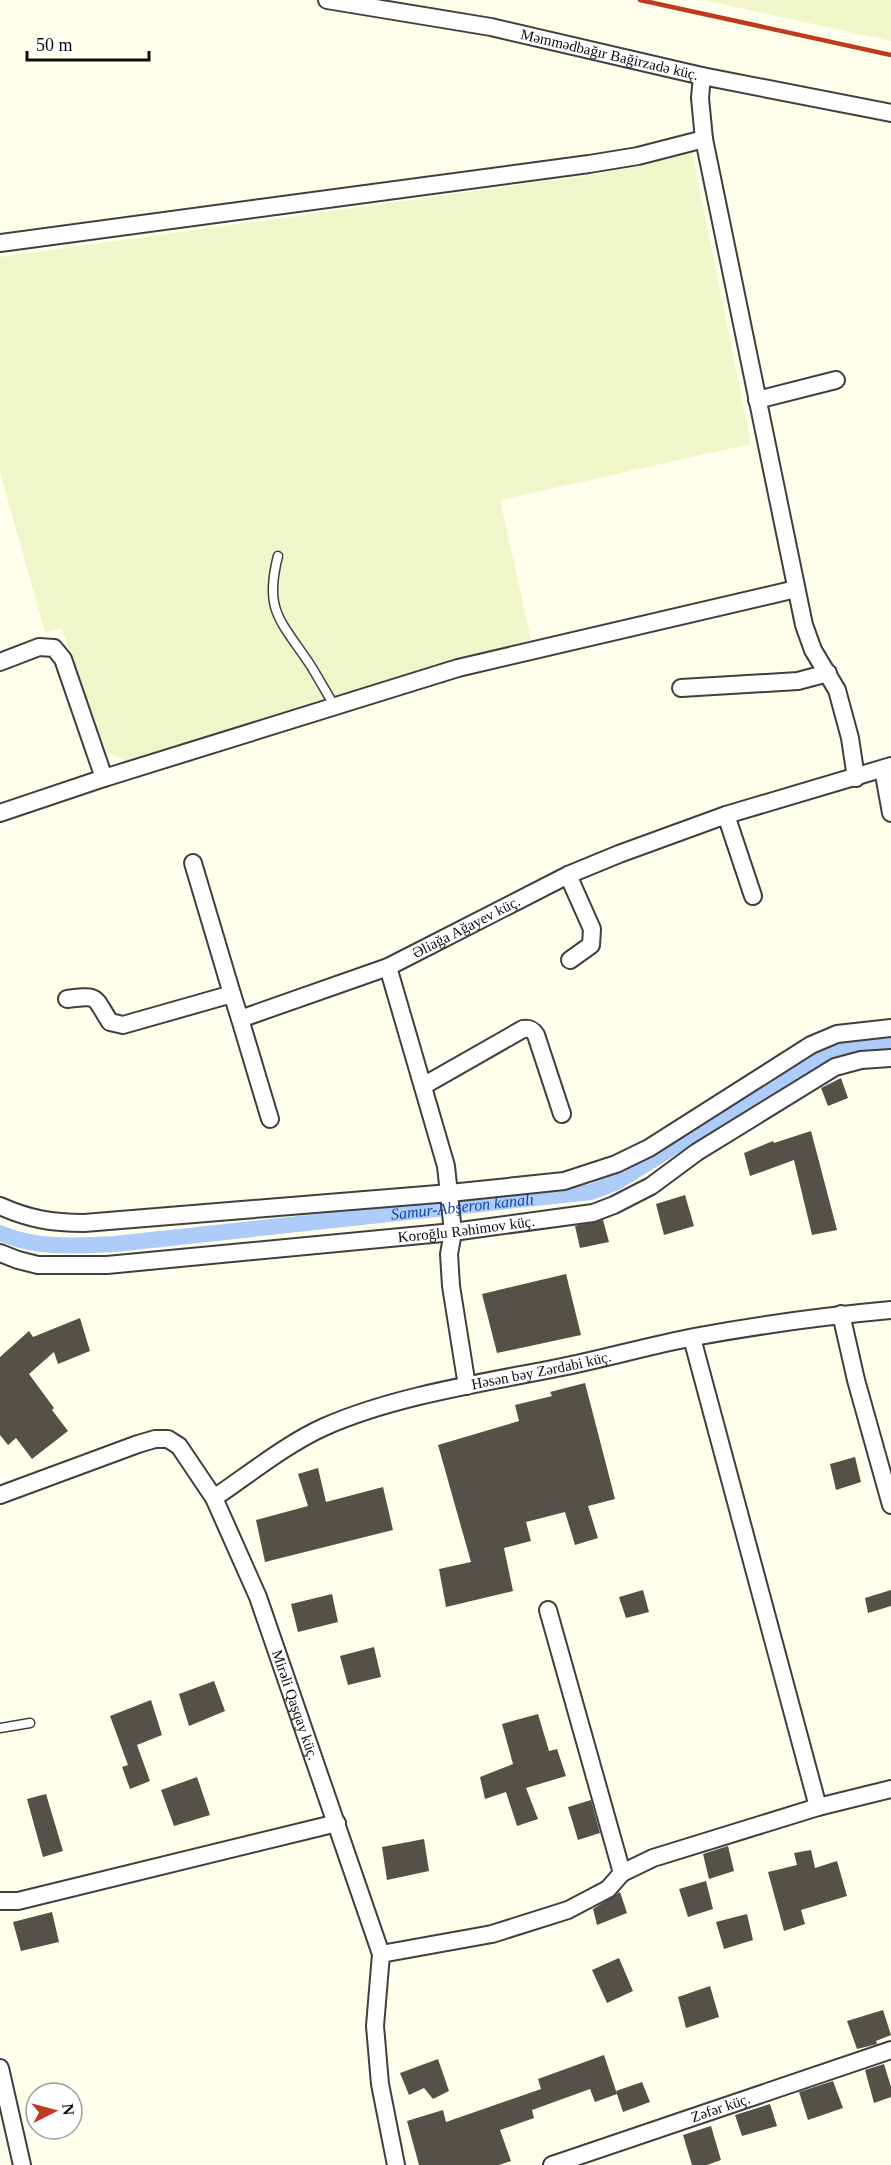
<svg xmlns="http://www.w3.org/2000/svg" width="891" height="2165" font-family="Georgia,serif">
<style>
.farmland{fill:#f0f6ca}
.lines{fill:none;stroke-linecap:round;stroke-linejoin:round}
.canal{stroke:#adccf9;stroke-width:16}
.building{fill:#555048}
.service-casing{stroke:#3f3f3f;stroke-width:11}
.minor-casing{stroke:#3f3f3f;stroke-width:20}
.service{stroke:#fff;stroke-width:8}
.minor{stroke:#fff;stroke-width:16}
.rail{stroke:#c1391f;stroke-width:4.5}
.labels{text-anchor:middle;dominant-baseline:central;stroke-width:6;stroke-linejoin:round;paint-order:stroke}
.street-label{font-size:15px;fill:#0c0c0c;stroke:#fff}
.water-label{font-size:16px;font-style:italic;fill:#1144a2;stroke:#fff}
</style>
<rect width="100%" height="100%" fill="#ffffeb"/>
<g class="farmland">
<path d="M704,0H891V41Z"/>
<path d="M692,152L751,444L500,500L531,640L128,762L104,750L62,628L45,632L0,472V257L598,174Z"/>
</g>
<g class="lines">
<path class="canal" id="s1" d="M0,1233C37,1249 75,1246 115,1244L591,1192L617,1182L813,1060C842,1047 860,1043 891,1042"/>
</g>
<g class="building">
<path d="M841,1078L848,1098L828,1106L821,1088Z"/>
<path d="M811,1131L837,1230L812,1235L794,1160L750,1176L744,1153L773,1141L774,1143Z"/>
<path d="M685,1195L694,1226L664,1235L656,1204Z"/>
<path d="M603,1220L609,1242L580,1248L575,1226Z"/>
<path d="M566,1274L581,1335L497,1353L482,1294Z"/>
<path d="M80,1318L90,1351L58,1364L54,1352L29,1374L54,1408L52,1410L68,1431L32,1459L16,1438L8,1445L0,1435V1357L29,1331L33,1337Z"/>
<path d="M585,1383L615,1499L588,1506L598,1538L575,1545L565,1512L526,1522L531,1541L504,1548L513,1591L446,1607L439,1569L471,1562L438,1445L519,1421L515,1405L552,1396L550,1392Z"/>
<path d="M855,1457L861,1482L836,1490L830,1464Z"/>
<path d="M318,1468L326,1502L383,1487L393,1530L265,1562L256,1520L308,1506L298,1474Z"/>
<path d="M643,1590L649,1612L626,1618L619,1597Z"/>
<path d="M891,1590V1606L868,1613L865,1598Z"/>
<path d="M332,1594L338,1622L298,1632L291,1604Z"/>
<path d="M374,1647L381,1677L348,1685L340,1656Z"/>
<path d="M214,1681L225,1711L189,1726L179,1694Z"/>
<path d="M151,1700L162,1735L137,1745L150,1781L130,1789L122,1767L128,1765L110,1716Z"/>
<path d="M538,1714L549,1751L557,1749L566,1776L526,1788L538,1819L517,1826L506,1792L485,1799L480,1777L513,1764L502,1724Z"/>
<path d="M197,1777L210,1815L174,1826L161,1790Z"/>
<path d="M46,1794L63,1851L43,1857L27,1799Z"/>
<path d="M591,1800L600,1833L578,1840L568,1807Z"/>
<path d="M424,1839L429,1871L387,1880L382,1847Z"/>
<path d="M728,1846L734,1871L709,1879L703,1854Z"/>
<path d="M811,1850L815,1868L837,1861L847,1896L801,1910L805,1924L784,1931L768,1872L797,1865L794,1853Z"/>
<path d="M706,1881L713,1909L688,1917L679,1889Z"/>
<path d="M620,1892L627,1913L597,1925L593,1909Z"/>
<path d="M52,1912L59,1942L21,1951L13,1922Z"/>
<path d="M747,1914L753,1940L724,1949L716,1922Z"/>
<path d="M619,1958L633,1991L607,2003L592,1970Z"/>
<path d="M710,1986L719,2017L686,2028L678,1997Z"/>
<path d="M883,2010L891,2035L876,2041L877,2044L857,2049L847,2021Z"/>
<path d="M604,2055L617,2094L595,2102L590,2089L532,2110L534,2118L500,2130L511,2161L499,2165H419L407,2121L443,2110L446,2122L541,2089L538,2079Z"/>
<path d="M438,2059L449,2091L433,2099L424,2088L409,2095L400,2073Z"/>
<path d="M884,2064L891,2087V2097L874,2103L865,2070Z"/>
<path d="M833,2081L843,2108L808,2120L799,2092Z"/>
<path d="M642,2082L650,2102L623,2112L616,2091Z"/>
<path d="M770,2104L777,2126L742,2136L735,2115Z"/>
<path d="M711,2126L721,2160L707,2165H692L683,2135Z"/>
</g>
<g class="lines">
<defs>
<g id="service">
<path d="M278,556C264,610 280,620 309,663C318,677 326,692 335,707"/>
<path d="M0,1728L30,1723"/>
</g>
<g id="minor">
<path id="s2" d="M327,0L491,27L702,76L891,113"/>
<path d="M702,76L700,98L704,139L804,625L813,650L837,690L850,738L856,778"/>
<path d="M0,243L589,164L638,156L704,139"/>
<path d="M757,400L836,380"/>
<path d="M0,662L39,647L54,648L63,659L104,778"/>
<path d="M681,688L798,681L828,673"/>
<path d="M883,769L891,813"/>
<path d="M0,813L104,778L458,668L796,589"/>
<path d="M726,815L753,896"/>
<path d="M193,863L232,994"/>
<path d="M568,875L592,929L591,945L570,960"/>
<path d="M388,967L446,1166L453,1232L449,1254L451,1286L467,1386"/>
<path id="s3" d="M67,999C100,995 93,996 110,1022L123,1025L232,994L240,1019L388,967L568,875L619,854L726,815L891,766"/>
<path d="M240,1019L270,1119"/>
<path d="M423,1086L523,1029C529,1028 532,1029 536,1035L562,1114"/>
<path d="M0,1206C29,1219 52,1223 84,1223L450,1193L564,1181L616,1164L649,1148L811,1045L837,1034L891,1028"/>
<path id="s4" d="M0,1253L18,1260L38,1265H107L453,1232L593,1213L614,1205L651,1186L697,1152L835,1067L861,1060L891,1058"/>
<path d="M841,1314L856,1380L891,1505"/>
<path d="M692,1338L818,1807"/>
<path id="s5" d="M0,1495L138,1444L155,1439H168L179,1446L214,1498L258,1597L381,1954L375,2026L380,2084L396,2165"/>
<path id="s6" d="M214,1498C248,1475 288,1443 324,1427C394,1396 482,1383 557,1368C603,1359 648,1346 694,1337C759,1325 825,1316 891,1310"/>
<path d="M548,1610L622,1873"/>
<path d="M0,1901H18L337,1823"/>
<path d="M381,1954L492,1934L568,1910L608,1889L622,1873L653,1858L818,1807L891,1789"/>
<path d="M0,2068L22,2165"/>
<path id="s7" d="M552,2165L891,2050"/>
</g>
</defs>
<use href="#service" class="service-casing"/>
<use href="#minor" class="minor-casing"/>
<use href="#service" class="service"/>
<use href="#minor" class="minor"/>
<path class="rail" d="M640,0L891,55"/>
</g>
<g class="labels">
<g class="street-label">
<text stroke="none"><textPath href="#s2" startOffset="288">Məmmədbağır Bağirzadə küç.</textPath></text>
<text stroke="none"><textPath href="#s3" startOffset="453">Əliağa Ağayev küç.</textPath></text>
<text stroke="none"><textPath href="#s4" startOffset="470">Koroğlu Rəhimov küç.</textPath></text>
<text stroke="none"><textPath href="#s6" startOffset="356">Həsən bəy Zərdabi küç.</textPath></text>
<text stroke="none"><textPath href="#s5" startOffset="476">Mirəli Qaşqay küç.</textPath></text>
<text stroke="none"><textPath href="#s7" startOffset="178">Zəfər küç.</textPath></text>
</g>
<g class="water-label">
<text stroke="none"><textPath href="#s1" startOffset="466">Samur-Abşeron kanalı</textPath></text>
</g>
</g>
<g transform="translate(54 2111) rotate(84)"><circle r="28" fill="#ffffff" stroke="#9e9e9e" stroke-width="1.5"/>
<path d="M0-4.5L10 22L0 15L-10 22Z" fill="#c1391f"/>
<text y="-9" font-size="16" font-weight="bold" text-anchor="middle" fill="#0c0c0c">N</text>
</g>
<path d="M27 51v9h122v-9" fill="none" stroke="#0c0c0c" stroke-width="3"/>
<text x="36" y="51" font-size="18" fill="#0c0c0c" stroke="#ffffff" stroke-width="4.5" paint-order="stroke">50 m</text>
</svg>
